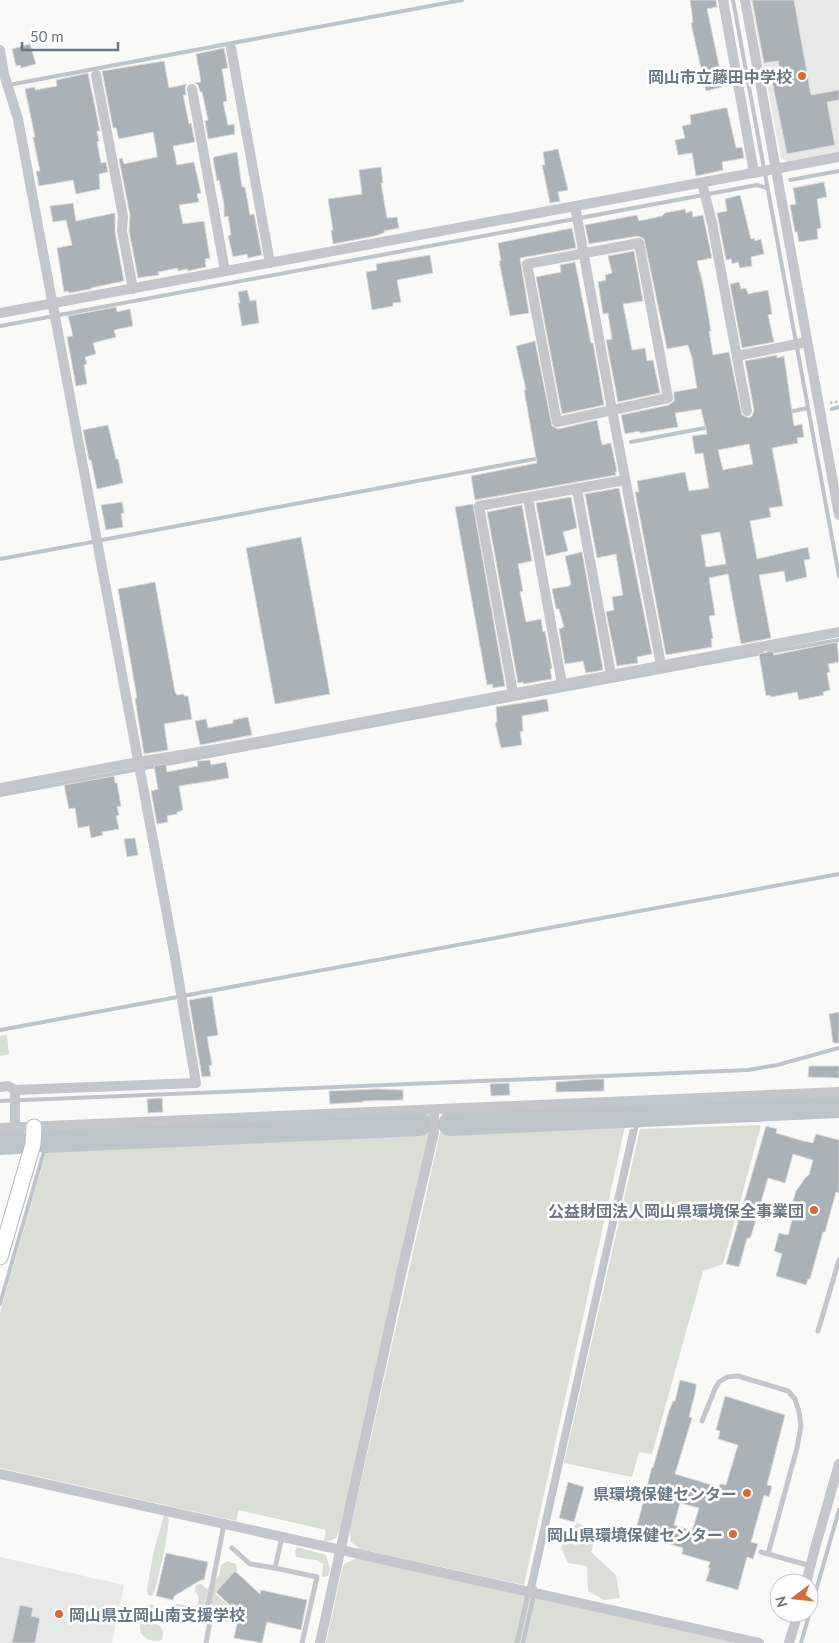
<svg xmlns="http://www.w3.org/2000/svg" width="839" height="1643" font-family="Lato,'Noto Sans JP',sans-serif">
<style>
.built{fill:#e7e8e8}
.green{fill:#d9ded7}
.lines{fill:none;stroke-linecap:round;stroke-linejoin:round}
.stream{stroke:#bdc5cb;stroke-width:4}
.river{stroke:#bdc5cb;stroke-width:24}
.building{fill:#aab1b7;stroke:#dbdbd9;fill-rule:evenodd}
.secondary-casing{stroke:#b5babf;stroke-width:17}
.path{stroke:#bbbec0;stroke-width:2.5;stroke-dasharray:2.5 2.5;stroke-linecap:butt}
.lane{stroke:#c3c6ca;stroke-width:5}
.street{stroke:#c3c6ca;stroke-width:10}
.secondary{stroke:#fff;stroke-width:15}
.poi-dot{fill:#d86a38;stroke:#fff;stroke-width:2}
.labels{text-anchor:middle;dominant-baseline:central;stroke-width:5;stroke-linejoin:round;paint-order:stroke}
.poi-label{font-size:16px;font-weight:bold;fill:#6a7886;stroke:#fff;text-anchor:end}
</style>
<rect width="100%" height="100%" fill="#f9f9f7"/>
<g class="built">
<path d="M751,0H839V153L789,162L781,158Z"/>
<path d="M0,1557L124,1585L112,1643H0Z"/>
</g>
<g class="green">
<path d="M7,1035L9,1054L0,1056V1036Z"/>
<path d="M626,1122L524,1585L360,1549L351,1542L350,1530L441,1129Z"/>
<path d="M761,1125L723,1264L703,1271L652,1454L639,1452L632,1477L564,1463L640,1129Z"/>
<path d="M429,1131L342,1522L336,1538L330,1541H324L326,1530L239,1510L236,1521L0,1468V1313L48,1146Z"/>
<path d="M164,1515L167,1516L169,1520L165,1548L155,1590L152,1596L148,1595L147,1589L154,1550Z"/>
<path d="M578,1523L589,1528L596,1537L591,1552L616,1575L620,1598L604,1600L588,1591L587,1566L568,1563L561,1548L567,1530Z"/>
<path d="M297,1547L326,1555L330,1569L328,1576L322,1577L323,1564L316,1560L296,1557L295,1551Z"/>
<path d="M355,1559H361L736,1643H326L342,1570L344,1564Z"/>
<path d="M227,1561L236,1564L237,1570L215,1593L235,1612V1619C224,1627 219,1615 210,1609L204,1610L203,1618L185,1620L171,1614V1609L176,1604L197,1606L199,1598L195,1591L196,1585L201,1584L207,1589L219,1576L221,1565Z"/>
<path d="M152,1604L156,1607L157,1614L152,1619V1623L160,1626L163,1632L162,1640C152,1643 139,1638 140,1626C140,1620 142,1612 145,1606Z"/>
</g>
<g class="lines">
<g class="stream">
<path d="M733,0L839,576"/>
<path d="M14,84L462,0"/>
<path d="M790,180L839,171"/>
<path d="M0,326L757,185L767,188"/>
<path d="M832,409L839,407"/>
<path d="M788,412L808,408"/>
<path d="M631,442L710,427"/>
<path d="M102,540L540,458"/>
<path d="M0,559L92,542"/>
<path d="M769,652L839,640"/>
<path d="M0,795L762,653"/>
<path d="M0,1030L839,874"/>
<path d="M0,1101L748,1070L777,1065L839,1048"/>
<path d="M0,1304L47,1141"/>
<path d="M535,1588H533L639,1115"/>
<path d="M523,1643L533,1599"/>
<path d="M801,1643L839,1510"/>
</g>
<g class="river">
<path d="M450,1124L839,1106"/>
<path d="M44,1141L420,1124"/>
<path d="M0,1143L17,1142"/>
</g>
</g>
<g class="building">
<path d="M690,0H716L717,7L707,9L723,84H721L722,87L706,91L691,23L693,22Z"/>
<path d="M752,0H794L811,95L839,90V100L827,102L835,145L787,154L772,81L782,79L778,61L764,63Z"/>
<path d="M30,44L36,64L21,68L20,65L16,66L12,49Z"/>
<path d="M224,48L228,68L222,69L227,101L223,102L228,125L234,124L235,134L208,139L205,121L208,120L202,92H200L198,85L195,83L201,82L196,54Z"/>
<path d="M164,61L169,88L187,84L185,87L186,95H183L189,124L191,123L195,142L173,146L177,165L194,162L201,193L197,194L199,202L179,205L183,224L204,221L210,258L205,259L206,267L188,271L187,269L178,271V268L158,272L159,275L138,278L129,231L130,215L119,159L122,158L124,164L157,157V153L153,132L119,139L116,128H113L102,71Z"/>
<path d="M88,73L100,131H97L99,141L97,142L101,163L106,162L108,172L99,174L100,189L76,194L73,180L39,186L36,171H40L33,137H35L25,89L35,87V90L57,86L56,80Z"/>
<path d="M724,108H727L736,148L742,147L744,158L722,162L723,170L696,176L692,153L678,155L675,140L685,138L682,126L691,124L690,115Z"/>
<path d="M558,149L568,190L558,192L560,201L550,203L542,165H545L543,152Z"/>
<path d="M237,152L242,187H245L250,215L254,214L262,255L248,258L247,254L233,257L228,236L231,235L228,216L224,217V204L219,180L217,181L213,159L214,157Z"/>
<path d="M381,167L383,183H381L387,218L397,217L399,228L384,231V233L375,236L333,244L331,230H333L328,199L362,194L359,170Z"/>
<path d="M824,182L827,197L817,199L821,228L817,229L818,239L799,242L797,232H795L790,205L796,204L793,188Z"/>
<path d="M740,195L751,239L754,238L755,241L761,239L764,254L751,257L752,266L740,268L738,262L732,264L731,259L726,260L717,213L727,211L725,199Z"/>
<path d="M73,203L76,221L115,213V232L124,281L91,288V289L69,293L68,291L64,292L57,248L72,245L66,220L53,222L50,206Z"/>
<path d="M685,209L686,213L692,211L693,217L703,215L712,258L697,261L703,284L711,331H709L713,355L729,352L742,415L749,418L752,416L754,410L745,361L777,355V358L784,356L794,426L802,424L804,437L797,438L798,443L772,448L783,506L769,508L771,517L750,521L757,559L808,547L810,559L804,560L807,577L786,582L784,571L759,575L771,638L741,644L728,574L709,578L715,615L709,616L713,638L711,639L712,647L666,655L635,492H639L637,481L685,472L689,491L709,488L703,453L695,454L692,436L707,434L701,409L675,413L678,427L640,433L639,431L625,434L621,415L669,405L674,401V392L697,388L692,358L688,345L667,349L644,239L638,236L589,244L585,225L637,215L639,221L662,216L665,213ZM749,444L753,464L723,470L718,450ZM720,532L726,564L706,567L701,535Z"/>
<path d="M572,228L576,248L520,258L529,313L510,316L499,261H501L498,243Z"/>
<path d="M634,251L643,301L623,304L632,350L645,348L647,361L653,360L660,393L618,402L606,340L612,339L608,313L603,314L598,282L606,280L605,275L612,273L608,256Z"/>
<path d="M430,255L433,273L397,280L401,302L393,303V306L372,310L366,272L377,270L376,264Z"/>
<path d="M575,262L591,343H593L604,405L562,414L536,277L561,272L560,265Z"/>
<path d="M739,282L741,289L746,288L748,294L768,290L772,314L768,315L774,342L742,348L730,284Z"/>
<path d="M247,290L250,301L256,300L259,323L242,326L238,303H240L238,292Z"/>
<path d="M116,307L117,312L130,309L133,326L114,330L116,337L93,343L96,354L85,357L87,364L84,365L87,384L76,386L67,337L73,336L68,316Z"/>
<path d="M535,341L552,426L558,429L597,420L602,445L611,443L617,472H615L616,475L475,500L471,476L537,463L524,390H526L516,346Z"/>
<path d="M108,425L116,459H118L123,483L97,489L91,460H89L83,430Z"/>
<path d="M619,488L652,654L637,657L638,663L617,666L606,612L614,610L612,597L623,595L618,567L616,554L597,558L585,494Z"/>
<path d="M571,497L577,528L563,532L568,551L546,556L536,503Z"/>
<path d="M122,502L124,513L121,514L123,527L106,530L101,505Z"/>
<path d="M473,504L505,686L493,688L492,684L487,685L455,507Z"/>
<path d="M522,505L532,561L518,564L523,591L520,592L526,622L541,619L543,632L545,631L552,668L550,669L552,679L523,684V682L518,683L487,512Z"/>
<path d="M301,537L330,694L275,704L246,548Z"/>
<path d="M582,552L603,670L586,673L583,661L565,664L559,629L564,627L559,609H556L552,589L569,586L571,584L565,556Z"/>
<path d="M155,582L175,692L177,695L184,694V696H188L192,719L164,724L168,750L144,754L135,699L137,698L118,589Z"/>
<path d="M837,642L839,662L828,664L830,672L827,673L830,690L823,692L824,695L799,700L797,692L771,697L770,695L766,696L759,654L773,651L774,655Z"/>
<path d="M547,699L549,711L522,716L523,731L520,732L522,745L501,748L495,723L497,722L496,707Z"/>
<path d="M248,717L252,735L200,745L195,721L206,719L208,728L233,723V720Z"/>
<path d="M210,760L211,765L226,762L229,778L179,786L183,810L177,812V814L167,816L168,822L157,824L151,791L158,789L154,766L166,764L167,772L198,766L197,761Z"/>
<path d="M114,776L115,783H117L121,806L117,807L119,815L116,816L119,829L102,832L103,835L91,838L89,826L78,828L75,808L69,809L64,785Z"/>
<path d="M135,838L138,855L127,857L124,839Z"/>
<path d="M212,996L218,1035L207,1037L212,1065L209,1066L211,1076L202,1077L189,1000Z"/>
<path d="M839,1012V1043H833L829,1014Z"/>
<path d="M809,1066H839V1078L808,1077Z"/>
<path d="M593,1079H604V1091L556,1092V1082Z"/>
<path d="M509,1083L510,1095L491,1096L490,1084Z"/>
<path d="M377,1089L403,1090V1100L363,1101V1102L330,1104L329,1091Z"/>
<path d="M162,1098L163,1112L148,1113L147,1099Z"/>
<path d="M766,1126L777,1129L776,1133L803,1141L813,1143L816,1134L839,1140V1193L836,1192L825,1232H823L810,1279H808L806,1285L776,1276L782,1254L774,1251L779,1233L788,1235L793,1216L789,1215L796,1191L806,1177L809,1175L813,1160L793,1154L785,1183L768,1178L752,1233L750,1238H747L739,1267L726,1264Z"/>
<path d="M680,1380L696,1384V1389L689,1417L692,1418L675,1474L719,1487L720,1484L726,1485L738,1445L718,1439L720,1431L716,1430L725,1396L785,1415L767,1485L772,1486L769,1497L764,1495L751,1542L758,1544L753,1559L747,1557L738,1590L706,1581L710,1568H708L710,1562L682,1554L683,1548L635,1534L652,1467L653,1468L669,1411L673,1401H675ZM680,1503L699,1508L692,1531L674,1525Z"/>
<path d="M568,1482L584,1487L574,1522L559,1518Z"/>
<path d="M166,1553L208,1562L204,1580H201L174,1596L173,1600L156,1596Z"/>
<path d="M235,1571L260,1594L261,1590L307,1600L301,1630L267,1622L262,1643L234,1638L239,1614L216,1592Z"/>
<path d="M20,1605L33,1608L31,1616L40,1618L35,1643H12Z"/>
</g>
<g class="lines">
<defs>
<path id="secondary" d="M0,1257L33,1144L34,1127"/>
</defs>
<use href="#secondary" class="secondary-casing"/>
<path class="path" d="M830,403L839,401"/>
<g class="lane">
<path d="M818,1331L839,1260"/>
<path d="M702,1421L715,1389L719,1382L727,1377L738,1376L788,1391L795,1399L799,1412L801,1426L797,1448L768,1554"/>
<path d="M232,1548L250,1564L275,1568L317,1577L302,1643"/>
<path d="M761,1552L811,1566"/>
<path d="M275,1568L282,1537"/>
<path d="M206,1643L211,1616L207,1612L224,1524"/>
<path d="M517,1643L632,1131"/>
</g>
<g class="street">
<path d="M723,0L754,173"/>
<path d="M745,0L839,515"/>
<path d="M231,48L270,263"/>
<path d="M0,50L4,74L18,119L174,952L196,1083L15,1090L8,1086L0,1087"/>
<path d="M96,75L123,216L122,231L133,289"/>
<path d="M192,89L225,271"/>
<path d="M702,183L712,223L747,411"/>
<path d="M575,206L612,410L661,665"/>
<path d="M639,243L668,398L557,422L527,264Z"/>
<path d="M0,313L839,157"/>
<path d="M737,356L807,342"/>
<path d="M577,490L611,674"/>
<path d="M528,498L562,684"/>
<path d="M513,693L479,506L625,480"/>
<path d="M0,788L138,762L230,747L839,632"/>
<path d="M15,1090V1127"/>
<path d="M0,1128L839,1092"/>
<path d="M0,1474L759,1643"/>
<path d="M806,1583L815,1548L839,1464"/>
<path d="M320,1643L402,1270L434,1132V1110"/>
<path d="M789,1643L798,1613"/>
</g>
<use href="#secondary" class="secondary"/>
</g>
<g class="poi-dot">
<circle cx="802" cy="76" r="5"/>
<circle cx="814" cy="1210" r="5"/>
<circle cx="747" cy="1493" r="5"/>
<circle cx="733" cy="1534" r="5"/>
<circle cx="59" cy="1614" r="5"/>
</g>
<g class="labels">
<g class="poi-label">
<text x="792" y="76">岡山市立藤田中学校</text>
<text x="804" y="1210">公益財団法人岡山県環境保全事業団</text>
<text x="737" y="1493">県環境保健センター</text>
<text x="723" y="1534">岡山県環境保健センター</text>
<text x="69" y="1614" text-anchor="start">岡山県立岡山南支援学校</text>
</g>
</g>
<g transform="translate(794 1598) rotate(254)"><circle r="24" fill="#ffffff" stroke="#c3c9cf"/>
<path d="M0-4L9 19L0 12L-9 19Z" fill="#d86a38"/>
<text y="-8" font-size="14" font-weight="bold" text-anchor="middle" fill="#6a7886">N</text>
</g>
<path d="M22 42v8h96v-8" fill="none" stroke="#6a7886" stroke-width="2.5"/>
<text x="30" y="42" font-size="15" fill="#6a7886" stroke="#ffffff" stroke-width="4" paint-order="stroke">50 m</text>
</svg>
